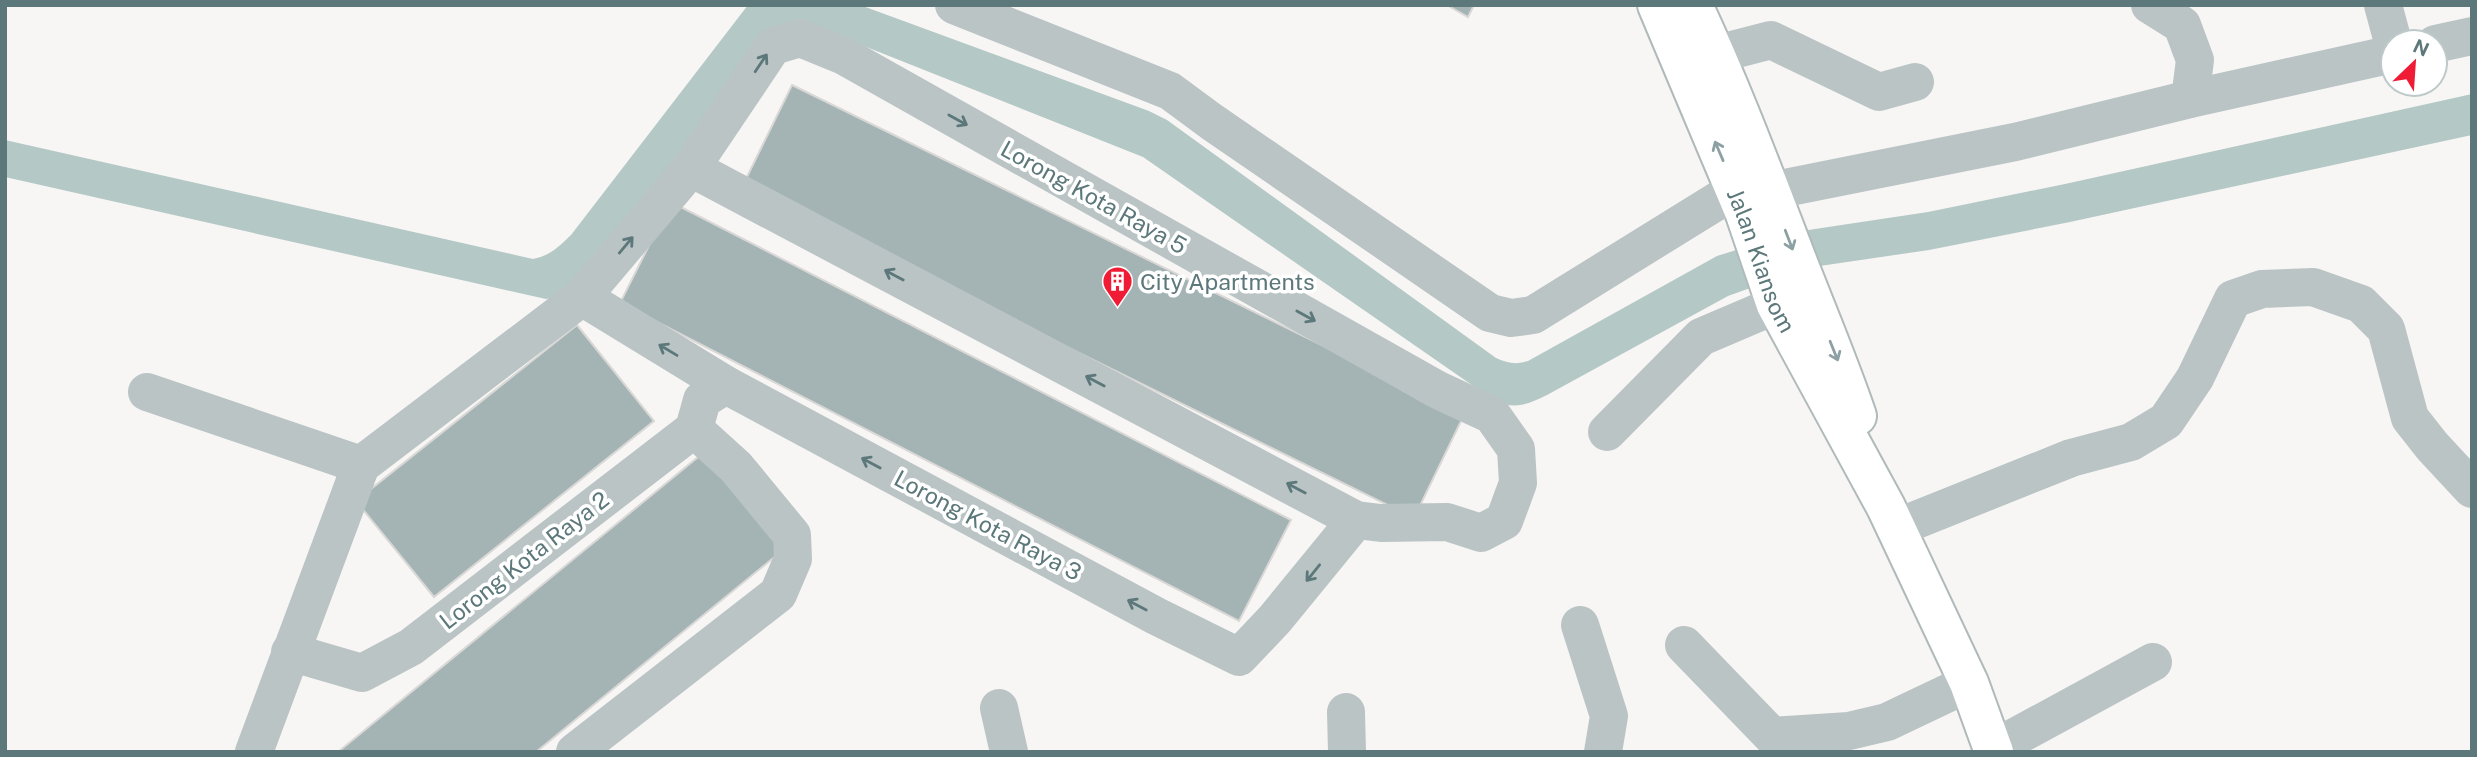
<svg xmlns="http://www.w3.org/2000/svg" width="2477" height="757" font-family="'Public Sans',sans-serif">
<style>
.water{fill:#b4c8c6}
.building{fill:#a4b4b4;stroke:#d9d8d6;stroke-width:2}
.lines{fill:none;stroke-linecap:round;stroke-linejoin:round}
.major-casing{stroke:#b0babb;stroke-width:42}
.minor{stroke:#bac4c5;stroke-width:38}
.major{stroke:#fff;stroke-width:38}
.oneway{stroke:#5c787b}
.oneway2{stroke:#8da0a3}
.labels{text-anchor:middle;dominant-baseline:central;stroke-width:7;stroke-linejoin:round;paint-order:stroke}
.street-label{font-size:23px;fill:#5c787b;stroke:#fff}
.poi-label{font-size:23px;fill:#5c787b;stroke:#fff;text-anchor:start}
</style>
<rect width="100%" height="100%" fill="#f7f6f4"/>
<path class="water" d="M748,5H860L1149,111L1167,120L1496,358C1508,363 1515,365 1528,361L1717,256L1795,232L1928,212L2065,184L2472,94V135L2070,222L1929,250L1806,268L1728,296L1547,395C1528,404 1516,410 1495,401L1143,157L811,25L590,274L558,297L546,299L5,177V140L533,259C549,256 559,247 571,235Z"/>
<g class="building">
<path d="M1447,5H1474L1468,17Z"/>
<path d="M792,85L1464,415L1414,518L742,187Z"/>
<path d="M671,202L1291,520L1239,621L620,303Z"/>
<path d="M577,325L654,421L434,597L356,501Z"/>
<path d="M703,453L783,550L536,752H338Z"/>
</g>
<g class="lines">
<defs>
<g id="major">
<path id="s1" d="M1657,5L1745,214L1776,305L1886,507L1969,683L1994,752"/>
<path d="M1693,5C1731,86 1762,169 1794,252C1815,307 1838,360 1857,416"/>
</g>
</defs>
<use href="#major" class="major-casing"/>
<g class="minor">
<path d="M954,5L1170,91L1212,122L1490,313L1511,318L1533,315L1735,190"/>
<path d="M2150,5L2182,25L2195,60L2190,99"/>
<path d="M2383,5L2393,42"/>
<path d="M2435,44L2472,36"/>
<path d="M1717,54L1771,40L1879,92L1915,82"/>
<path d="M1770,191L2015,142L2190,99L2393,54"/>
<path d="M582,297L726,385L1156,616L1239,657L1275,619L1356,520"/>
<path d="M147,392L361,465"/>
<path d="M1607,432L1701,337L1776,305"/>
<path d="M1896,528L2071,458L2131,442L2166,421L2195,378L2233,299L2262,289L2313,287L2361,304L2386,329L2410,418L2432,446L2472,489"/>
<path d="M1580,625L1609,716L1603,752"/>
<path d="M1684,645L1772,736L1849,731L1887,722L1969,683"/>
<path d="M290,652L362,673L411,647L694,429L702,400L726,385"/>
<path d="M999,708L1009,752"/>
<path d="M1346,712L1347,752"/>
<path d="M1993,749L2153,662"/>
<path d="M254,752L361,465L582,297L691,168L773,46L800,38L844,56L1438,390L1492,415L1516,449L1518,483L1504,521L1481,533L1447,522L1381,523L1356,520L691,168"/>
<path d="M575,752L778,594L793,559L792,535L736,467L694,429"/>
</g>
<use href="#major" class="major"/>
</g>
<defs><path id="oneway-shaft" d="M-6 0H5M1.5-3L5.5 0L1.5 3" fill="none" stroke-width="1.6" stroke-linecap="round" stroke-linejoin="round" transform="scale(1.75)"/></defs>
<g class="oneway">
<use href="#oneway-shaft" transform="translate(761 63) rotate(-56)"/>
<use href="#oneway-shaft" transform="translate(958 120) rotate(29)"/>
<use href="#oneway-shaft" transform="translate(626 245) rotate(-50)"/>
<use href="#oneway-shaft" transform="translate(894 275) rotate(-152)"/>
<use href="#oneway-shaft" transform="translate(1306 316) rotate(29)"/>
<use href="#oneway-shaft" transform="translate(668 350) rotate(-149)"/>
<use href="#oneway-shaft" transform="translate(1095 381) rotate(-152)"/>
<use href="#oneway-shaft" transform="translate(871 463) rotate(-152)"/>
<use href="#oneway-shaft" transform="translate(1296 488) rotate(-152)"/>
<use href="#oneway-shaft" transform="translate(1313 573) rotate(129)"/>
<use href="#oneway-shaft" transform="translate(1137 605) rotate(-152)"/>
</g>
<g class="oneway2">
<use href="#oneway-shaft" transform="translate(1719 151) rotate(-113)"/>
<use href="#oneway-shaft" transform="translate(1789 240) rotate(69)"/>
<use href="#oneway-shaft" transform="translate(1834 351) rotate(68)"/>
</g>
<defs>
<symbol id="building-pin" viewBox="-11 -11 22 30"><path d="M0 17L-7.5 6A9.5 9.5 0 1 1 7.5 6Z" fill="#f01b35" stroke="#fff"/><path d="M-4-6H4V6H1V3H-1V6H-4ZM-2.5-4.3h1.7v1.8h-1.7ZM.8-4.3h1.7v1.8H.8ZM-2.5-1h1.7V.8h-1.7ZM.8-1h1.7V.8H.8Z" fill="#fff"/></symbol>
</defs>
<g fill-rule="evenodd">
<use href="#building-pin" x="1100" y="264" width="35" height="47"/>
</g>
<g class="labels">
<g class="street-label">
<text transform="translate(1094 197) rotate(29)">Lorong Kota Raya 5</text>
<text stroke="none"><textPath href="#s1" startOffset="276">Jalan Kiansom</textPath></text>
<text transform="translate(988 525) rotate(28)">Lorong Kota Raya 3</text>
<text transform="translate(524 560) rotate(-38)">Lorong Kota Raya 2</text>
</g>
<g class="poi-label">
<text x="1140" y="281">City Apartments</text>
</g>
</g>
<rect width="2477" height="757" fill="none" stroke="#5c787b" stroke-width="14"/>
<g transform="translate(2414 63) rotate(25)"><circle r="33" fill="#ffffff" stroke="#bec9ca" stroke-width="2"/>
<path d="M0-5L12 26L0 18L-12 26Z" fill="#f01b35"/>
<text y="-10" font-size="19" font-weight="bold" text-anchor="middle" fill="#5c787b">N</text>
</g>
</svg>
